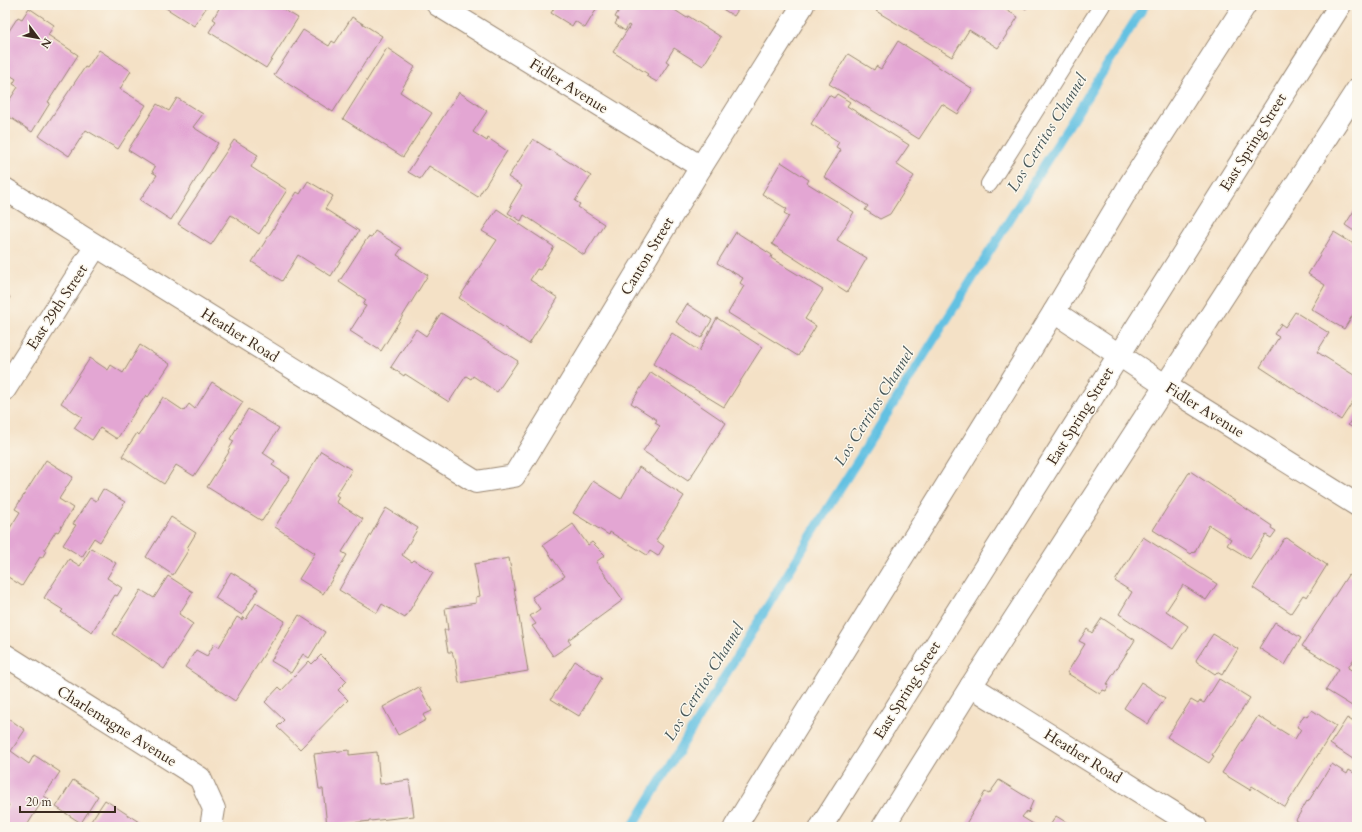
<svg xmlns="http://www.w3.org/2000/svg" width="1362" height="832" font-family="Cardo,serif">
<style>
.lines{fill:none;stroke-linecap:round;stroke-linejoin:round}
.stream{stroke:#64c1e2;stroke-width:9}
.building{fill:#e3a6d3}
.service-casing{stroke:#988672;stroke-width:18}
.minor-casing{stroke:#988672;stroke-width:24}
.secondary-casing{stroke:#988672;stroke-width:24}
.service{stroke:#fff;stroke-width:16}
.minor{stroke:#fff;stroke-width:22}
.secondary{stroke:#fff;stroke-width:22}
.labels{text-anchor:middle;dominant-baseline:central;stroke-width:3;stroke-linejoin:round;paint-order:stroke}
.street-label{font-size:15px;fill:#3b2a1e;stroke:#fbf7ec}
.water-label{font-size:16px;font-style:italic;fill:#475759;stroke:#fbf7ec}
</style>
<rect width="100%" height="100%" fill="#fbf7ec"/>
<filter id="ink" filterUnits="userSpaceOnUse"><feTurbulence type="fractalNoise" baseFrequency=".025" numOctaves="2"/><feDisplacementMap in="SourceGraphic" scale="8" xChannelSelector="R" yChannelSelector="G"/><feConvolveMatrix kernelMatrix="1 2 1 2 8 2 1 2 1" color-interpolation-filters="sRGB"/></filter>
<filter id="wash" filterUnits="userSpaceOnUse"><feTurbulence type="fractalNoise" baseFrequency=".012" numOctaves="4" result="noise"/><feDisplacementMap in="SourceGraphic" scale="16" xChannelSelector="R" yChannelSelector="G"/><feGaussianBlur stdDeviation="0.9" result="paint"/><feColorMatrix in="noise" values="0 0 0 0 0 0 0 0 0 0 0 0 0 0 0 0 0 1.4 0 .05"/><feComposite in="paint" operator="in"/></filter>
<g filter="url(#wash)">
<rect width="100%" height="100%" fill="#f4e1c6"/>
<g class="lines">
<path class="stream" d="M632,827L836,495L1145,5"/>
</g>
<g id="blocks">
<g class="building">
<path d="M161,5H208L194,26Z"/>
<path d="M221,5L225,8L227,5H276L298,18L266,68L209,32L216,21L213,19Z"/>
<path d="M556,5H599L585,28L575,21L572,26L551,13Z"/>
<path d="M622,5H667L687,18L688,16L721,37L703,66L674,48L666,61L669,63L657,82L646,76L648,74L613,52L630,26L628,25L625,31L615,24L618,19L615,17Z"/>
<path d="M716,5H741L734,16Z"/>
<path d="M880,5H998L1018,17L998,48L969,30L952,57L876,11Z"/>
<path d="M1020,5H1029L1026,9Z"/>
<path d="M29,8L54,25L48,35L78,55L48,102L50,103L32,132L5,114V107L18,87L13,84L16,79L5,72V37L18,17L22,19Z"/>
<path d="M352,17L382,36L333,112L274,75L303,30L329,46L332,41L335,43Z"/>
<path d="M898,41L973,89L958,114L942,104L919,139L829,84L848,54L874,70L876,66L881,69Z"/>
<path d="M387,48L415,67L400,92L432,113L403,157L343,119Z"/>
<path d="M99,50L131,71L120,89L146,105L118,149L86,130L69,156L39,136L85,67L87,68Z"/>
<path d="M459,92L487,111L473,132L487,141L488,138L507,151L478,197L429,166L420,179L408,172Z"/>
<path d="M837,94L850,102L847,106L909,145L896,164L914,176L890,214L880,219L865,210L868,206L824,177L841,150L836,147L839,142L811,124L829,95L834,98Z"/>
<path d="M177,98L203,114L193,127L218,143L171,220L140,200L157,175L152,172L155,167L128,150L157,104L169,111Z"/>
<path d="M533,139L591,176L575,201L580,204L578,207L604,224L584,255L524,215L521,221L508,213L512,207L510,206L522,186L508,177Z"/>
<path d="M234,140L258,155L251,167L287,190L259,234L231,215L211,245L178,224Z"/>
<path d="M781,162L809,180L807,183L854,212L837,240L867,258L847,292L772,244L789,216L784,213L787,209L762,194Z"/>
<path d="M308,181L333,196L325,209L359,231L331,276L298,255L282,281L252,262L297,192L300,194Z"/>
<path d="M1357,206V233L1345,225Z"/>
<path d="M497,209L554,247L540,270L537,269L530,280L558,298L529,344L459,298L497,240L482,231Z"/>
<path d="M375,231L402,248L397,255L428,275L381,351L350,331L366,306L363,305L366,300L339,282L368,237L371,238Z"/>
<path d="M736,232L772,255L771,258L823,290L805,319L816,326L798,356L728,313L744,286L740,283L743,278L717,263Z"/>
<path d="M1334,232L1357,246V308L1344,329L1311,309L1325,285L1308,274Z"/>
<path d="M5,294L10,297L5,306Z"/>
<path d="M687,304L712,320L701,338L676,322Z"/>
<path d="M1295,312L1329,333L1317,352L1357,377V395L1341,420L1260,367L1279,337L1274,334L1281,324L1285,327Z"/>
<path d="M441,313L518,361L497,392L473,376L471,379L466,376L449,402L405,374L404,376L391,367L416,329L426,336Z"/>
<path d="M717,318L762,347L724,407L653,364L672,333L699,351Z"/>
<path d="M140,345L170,364L148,397L146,395L117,439L100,428L92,440L74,428L82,417L61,403L90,358L108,370L111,365L123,373Z"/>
<path d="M651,372L726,423L688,481L643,451L660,426L655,423L657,420L631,403Z"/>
<path d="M212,382L243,402L194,476L176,465L164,484L122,456L137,433L139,435L163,397L184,411L189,404L195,409Z"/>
<path d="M248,409L279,428L263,453L275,461L272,465L290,477L262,521L207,487L229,452L228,451L234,441L230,439Z"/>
<path d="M1357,411V430L1348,425Z"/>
<path d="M321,451L352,470L336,495L339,497L336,502L363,519L342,552L347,555L323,594L299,579L315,553L275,527Z"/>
<path d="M46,460L73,477L59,499L73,508L58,532L56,531L44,550L46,551L42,558L40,557L22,586L5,575V536L20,512L15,509Z"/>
<path d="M639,467L684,496L656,540L664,546L658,556L650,551L647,555L610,532L609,535L573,513L593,481L621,499Z"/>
<path d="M1190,471L1272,526L1271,528L1276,531L1271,538L1266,535L1250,559L1227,545L1231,539L1209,525L1194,553L1193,552L1191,554L1153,530Z"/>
<path d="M103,489L125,502L100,542L94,538L82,557L63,545L76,525L73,524L90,498L96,501Z"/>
<path d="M386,508L418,528L402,555L412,562L414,560L433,572L405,618L382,604L377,613L339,590Z"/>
<path d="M171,517L196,533L187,548L189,549L173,575L146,557Z"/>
<path d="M573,524L588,545L592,542L605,555L596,562L623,600L568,640L571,644L553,656L532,626L536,624L530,616L540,609L532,597L565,576L543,545Z"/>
<path d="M1143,537L1217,584L1206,600L1183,585L1166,611L1188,626L1173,649L1119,614L1132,592L1115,581Z"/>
<path d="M1287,538L1327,565L1307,597L1303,595L1291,613L1253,588L1284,539Z"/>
<path d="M91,548L116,563L107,578L122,588L117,596L115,595L92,632L61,612L63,610L44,598L69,559L80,566Z"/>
<path d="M509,558L528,671L459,683L455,658H454L452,652H448L444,630H448L445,608L476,603V597L480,596L474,564Z"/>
<path d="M231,572L258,589L242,615L215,598Z"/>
<path d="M1348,575L1357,581V654L1348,668L1357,673V698L1352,706L1326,690L1339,669L1302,646Z"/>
<path d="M168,576L193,592L179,614L193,624L164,669L113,634L141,590L154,598Z"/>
<path d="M256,603L285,621L235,701L185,667L196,650L207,656L214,644L219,647L237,617L242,620L244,617L246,619Z"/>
<path d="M299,615L325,632L309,658L303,654L291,673L271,661Z"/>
<path d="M1102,618L1135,640L1107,684L1109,685L1106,691L1103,690L1100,694L1067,673L1085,644L1079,641L1087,629L1092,633Z"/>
<path d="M1275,622L1301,638L1285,665L1259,648Z"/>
<path d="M1213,634L1238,649L1222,675L1217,672L1215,674L1197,662L1196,660Z"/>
<path d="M321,655L347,681L338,690L348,700L300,749L277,727L284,720L265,702L279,687L282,690L309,661L312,664Z"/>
<path d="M575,661L602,678L579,716L551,699Z"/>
<path d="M1219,679L1250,698L1212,755L1214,756L1209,763L1167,737L1191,700L1198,704L1200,701L1204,703Z"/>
<path d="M1141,682L1165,698L1148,724L1124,708Z"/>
<path d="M419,687L432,711L423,715L426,720L398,735L383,707Z"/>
<path d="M1312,710L1336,726L1285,807L1252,786L1250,790L1222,773L1258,716L1295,739L1301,729L1297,727L1304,715L1307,717Z"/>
<path d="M5,716L25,730L11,751L29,764L34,755L60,772L44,796L49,799L44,805L41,803L26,827H5V811L9,805L5,803Z"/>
<path d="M1347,718L1357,724L1356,761L1330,744Z"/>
<path d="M349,750V755L377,752L380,784L409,780L414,816L327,826L323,789H319L314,754Z"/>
<path d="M1332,764L1347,774L1349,770L1357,775V827H1306L1296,820L1307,801L1308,802Z"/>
<path d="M73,780L98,796L81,823L56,807Z"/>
<path d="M999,780L1033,801L1028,813L1027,811L1022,817L1035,825L1034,827H964L985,792L989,794Z"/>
<path d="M105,800L139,822L136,827H87Z"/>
<path d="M1056,816L1074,827H1049Z"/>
</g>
</g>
</g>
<g filter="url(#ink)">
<use href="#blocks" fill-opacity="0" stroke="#988672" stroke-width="1"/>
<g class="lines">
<defs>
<path id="service" d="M989,184L1102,5"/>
<g id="minor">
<path d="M438,5L701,167"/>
<path d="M5,189L476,482L514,476L701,167L803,5"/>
<path d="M1054,312L1166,386L1357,505"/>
<path d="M5,389L96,246"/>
<path d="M5,655L200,778L214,809L211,827"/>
<path d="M971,686L1196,827"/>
<path d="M883,827L971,686L1357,90"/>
</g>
<g id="secondary">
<path d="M735,827L1054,312L1131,183L1245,5"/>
<path d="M821,827L1340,5"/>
</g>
</defs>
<use href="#service" class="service-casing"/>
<use href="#minor" class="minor-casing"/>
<use href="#secondary" class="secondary-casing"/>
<use href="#service" class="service"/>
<use href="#minor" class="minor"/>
<use href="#secondary" class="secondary"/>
</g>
</g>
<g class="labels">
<g class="street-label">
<text transform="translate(569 86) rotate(32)">Fidler Avenue</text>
<text transform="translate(1253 142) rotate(-58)">East Spring Street</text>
<text transform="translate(647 256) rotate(-59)">Canton Street</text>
<text transform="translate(57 307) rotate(-57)">East 29th Street</text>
<text transform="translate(240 335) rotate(32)">Heather Road</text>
<text transform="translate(1205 410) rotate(32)">Fidler Avenue</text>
<text transform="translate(1080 416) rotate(-58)">East Spring Street</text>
<text transform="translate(907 690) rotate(-58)">East Spring Street</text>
<text transform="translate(117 726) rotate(32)">Charlemagne Avenue</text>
<text transform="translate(1083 756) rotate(32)">Heather Road</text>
</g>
<g class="water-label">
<text transform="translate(1047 133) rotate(-58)">Los Cerritos Channel</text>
<text transform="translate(874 407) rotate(-58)">Los Cerritos Channel</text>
<text transform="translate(704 682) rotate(-58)">Los Cerritos Channel</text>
</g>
</g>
<rect width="1362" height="832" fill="none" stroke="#fbf7ec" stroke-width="20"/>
<g transform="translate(38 38) rotate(122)" stroke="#fbf7ec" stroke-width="3" paint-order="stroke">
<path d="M0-3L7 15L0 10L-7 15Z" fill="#3b2a1e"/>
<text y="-6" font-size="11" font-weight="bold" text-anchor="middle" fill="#3b2a1e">N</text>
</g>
<path d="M20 806v6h95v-6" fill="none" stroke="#3b2a1e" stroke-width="2"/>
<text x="26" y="806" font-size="12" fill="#3b2a1e" stroke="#fbf7ec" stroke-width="3" paint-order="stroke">20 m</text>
</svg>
